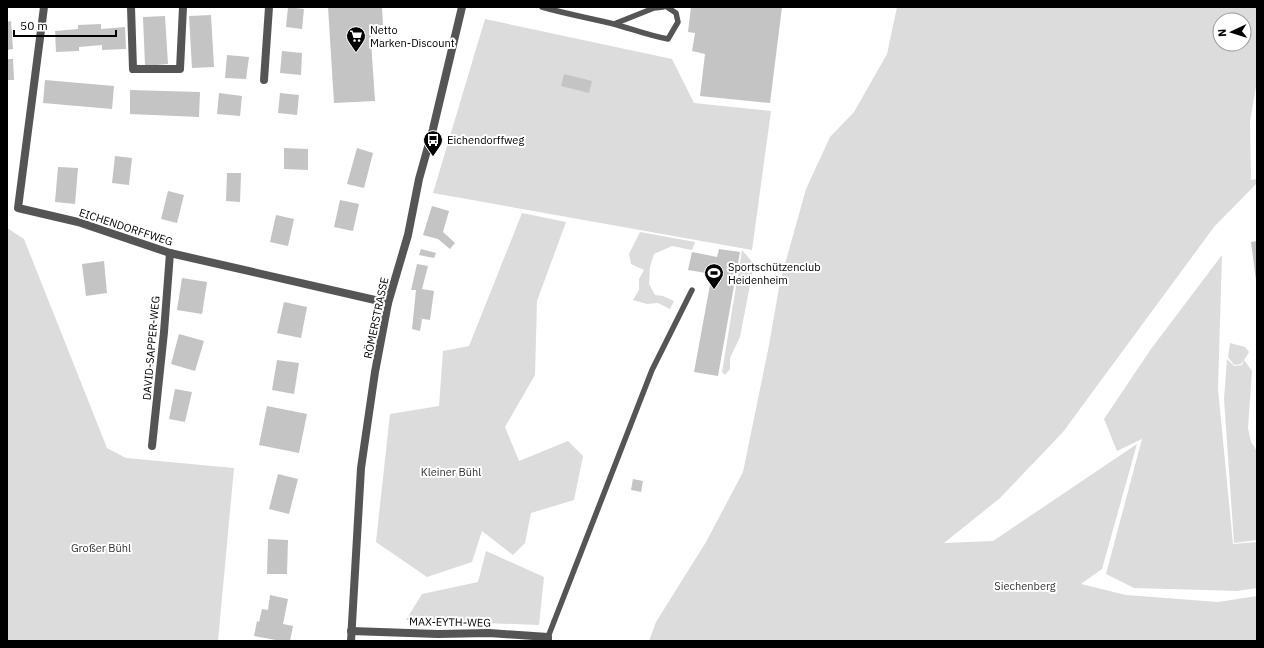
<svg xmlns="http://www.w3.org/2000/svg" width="1264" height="648" font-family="'IBM Plex Sans',sans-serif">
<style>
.green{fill:#dcdcdc;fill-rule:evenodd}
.building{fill:#c4c4c4}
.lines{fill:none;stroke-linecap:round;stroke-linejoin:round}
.service{stroke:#555;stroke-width:5.5}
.minor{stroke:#555;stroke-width:8}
.labels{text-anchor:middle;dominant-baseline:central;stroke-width:4;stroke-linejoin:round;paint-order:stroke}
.poi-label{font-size:11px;fill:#000;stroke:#fff;text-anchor:start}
.street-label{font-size:11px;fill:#000;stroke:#fff}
.park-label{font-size:11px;fill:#333;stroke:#fff}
</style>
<rect width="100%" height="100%" fill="#fff"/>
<g class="green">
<path d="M897,7H1257V81L1250,121L1251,180L1257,179V183L1214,227L1063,432L1000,498L944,543L993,541L1137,444L1102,569L1081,584L1126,595L1218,602L1257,596V641H649L656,622L706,542L743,472L769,345L780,282L806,189L830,137L854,112L887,54ZM1220,20H1244V44H1220Z"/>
<path d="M485,19L672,59L694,103L771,111L752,250L433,193Z"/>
<path d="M522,213L566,222L537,301L535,375L505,427L519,461L568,441L583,456L574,500L531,513L525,543L513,555L482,531L472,562L427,577L376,542L390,414L439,406L443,351L469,346Z"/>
<path d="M7,228L24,239L107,448L126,458L234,468L218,641H7Z"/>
<path d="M640,232L695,242L692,250L672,246L654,254L650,267L649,284L655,295L663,296L674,301L670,309L658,303L647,304L633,300L639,290V279L644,270L631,264L629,254Z"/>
<path d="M742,250L754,264L740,337L730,358V369L725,375L722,372Z"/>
<path d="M1222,255L1218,389L1233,544L1257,542V588L1237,591L1134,588L1106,574L1142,439L1117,451L1104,419L1151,349Z"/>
<path d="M1230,343L1245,347L1249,352L1244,360L1252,371L1248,428L1251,442L1257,451V540L1234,543L1224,399L1227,359L1234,366L1242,365L1244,360L1241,364L1234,365L1228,357Z"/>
<path d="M486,551L544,577L539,625L406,620L422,594L478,582Z"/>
</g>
<g class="building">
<path d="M288,7L304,9L302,29L286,27Z"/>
<path d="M328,7H382L383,25L370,26L375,101L334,103Z"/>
<path d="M691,7H782L770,103L700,96L705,54L692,51L695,33L688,32Z"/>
<path d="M211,15L214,67L192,68L189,16Z"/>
<path d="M165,16L168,64L145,66L143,17Z"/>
<path d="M11,21L13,49L7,50V22Z"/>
<path d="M101,24V29L125,27L126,49L102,50V45L79,47V51L56,52L55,31L78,29V25Z"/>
<path d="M282,51L302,53L301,75L280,73Z"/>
<path d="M227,55L249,57L246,79L225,78Z"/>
<path d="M7,59H13L14,80H7Z"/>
<path d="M564,74L592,81L589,93L561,86Z"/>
<path d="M45,80L114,86L112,109L43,103Z"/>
<path d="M130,90L200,92L199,117L130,114Z"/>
<path d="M219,93L242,96L240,116L217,114Z"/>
<path d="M280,93L299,95L297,115L278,113Z"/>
<path d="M284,148L308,149V170L284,169Z"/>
<path d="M357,148L373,153L364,188L347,184Z"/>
<path d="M115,156L132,158L129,185L112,183Z"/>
<path d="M58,167L78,168L75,204L55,202Z"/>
<path d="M227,173H241L240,202L226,201Z"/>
<path d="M168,191L184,195L177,223L161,219Z"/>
<path d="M340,200L359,204L353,231L334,227Z"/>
<path d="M432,206L449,211L443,232L455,243L450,249L438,239L423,235Z"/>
<path d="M276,215L294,219L288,246L270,242Z"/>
<path d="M1257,241V280H1256L1251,242Z"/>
<path d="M421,249L436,253L434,258L419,255Z"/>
<path d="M719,249L740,252L718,376L694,372L712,274L688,270L692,252L717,257Z"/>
<path d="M104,261L107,293L86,296L82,264Z"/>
<path d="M417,264L428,266L422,289L434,291L430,320L417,318L422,319L420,331L412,329L416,290H411Z"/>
<path d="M182,278L207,282L202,314L177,310Z"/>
<path d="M284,302L307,307L301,338L277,333Z"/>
<path d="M179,334L204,341L195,371L171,364Z"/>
<path d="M277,360L299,363L294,394L272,390Z"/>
<path d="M175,389L192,392L185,422L169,419Z"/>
<path d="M267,406L307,414L299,453L259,445Z"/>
<path d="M278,474L298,479L289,514L269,509Z"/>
<path d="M633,479L643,481L641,492L631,490Z"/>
<path d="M268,539L288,540L287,574H267Z"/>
<path d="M270,595L288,599L283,624L293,626L290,641H281L254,636L257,621L259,622L262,609L268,610Z"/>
</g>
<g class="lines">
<g class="service">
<path d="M542,7C566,14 590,18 614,24C632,29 650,36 668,39L678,22L676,13L667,7"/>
<path d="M614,24L654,8L663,7"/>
<path d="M548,637L652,370L692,290"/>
</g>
<g class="minor">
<path d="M44,7L18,208L78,222L170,253L388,303"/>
<path d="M131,7L133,69H180L183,7"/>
<path d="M264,80L269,7"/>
<path d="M152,446L164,332L170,253"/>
<path d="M351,631L438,634L489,633L548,637V641"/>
<path d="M351,641L361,468L375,372L388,303L408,235L419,179L433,129L462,7"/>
</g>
</g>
<defs>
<symbol id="supermarket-pin" viewBox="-11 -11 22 30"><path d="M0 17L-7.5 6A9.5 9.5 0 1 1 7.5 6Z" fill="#000" stroke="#fff"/><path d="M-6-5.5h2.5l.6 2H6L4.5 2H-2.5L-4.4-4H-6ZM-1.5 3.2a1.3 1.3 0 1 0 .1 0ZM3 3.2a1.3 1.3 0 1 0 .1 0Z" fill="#fff"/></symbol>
<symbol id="bus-pin" viewBox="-11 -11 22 30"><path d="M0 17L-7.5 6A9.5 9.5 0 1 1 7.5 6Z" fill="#000" stroke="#fff"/><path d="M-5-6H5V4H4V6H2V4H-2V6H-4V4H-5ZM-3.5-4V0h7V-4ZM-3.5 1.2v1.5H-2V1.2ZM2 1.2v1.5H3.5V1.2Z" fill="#fff"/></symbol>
<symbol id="stadium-pin" viewBox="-11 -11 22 30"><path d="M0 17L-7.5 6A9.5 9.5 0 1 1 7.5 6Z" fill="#000" stroke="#fff"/><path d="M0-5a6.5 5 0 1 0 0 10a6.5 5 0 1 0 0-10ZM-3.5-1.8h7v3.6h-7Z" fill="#fff"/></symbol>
</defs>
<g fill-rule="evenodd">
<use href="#supermarket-pin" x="345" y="25" width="22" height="30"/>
<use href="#bus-pin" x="422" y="129" width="22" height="30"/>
<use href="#stadium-pin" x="703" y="262" width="22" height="30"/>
</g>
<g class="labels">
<g class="poi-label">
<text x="370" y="30">Netto<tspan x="370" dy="13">Marken-Discount</tspan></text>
<text x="447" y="140">Eichendorffweg</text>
<text x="728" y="267">Sportschützenclub<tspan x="728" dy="13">Heidenheim</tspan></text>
</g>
<g class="street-label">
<text transform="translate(126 227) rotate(18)">EICHENDORFFWEG</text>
<text transform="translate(376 318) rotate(-78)">RÖMERSTRASSE</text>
<text transform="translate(151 348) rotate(-85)">DAVID-SAPPER-WEG</text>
<text transform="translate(450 622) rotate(1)">MAX-EYTH-WEG</text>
</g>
<g class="park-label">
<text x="451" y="472">Kleiner Bühl</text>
<text x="101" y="548">Großer Bühl</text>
<text x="1025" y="586">Siechenberg</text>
</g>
</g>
<rect width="1264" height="648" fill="none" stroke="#000000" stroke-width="16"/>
<g transform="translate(1232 32) rotate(266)"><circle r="19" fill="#ffffff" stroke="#999999"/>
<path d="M0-3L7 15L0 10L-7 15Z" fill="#000000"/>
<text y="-6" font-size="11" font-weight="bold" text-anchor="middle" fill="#000000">N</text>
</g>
<path d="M14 30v6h102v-6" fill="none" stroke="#000000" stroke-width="2"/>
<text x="20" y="30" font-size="12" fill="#000000" stroke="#ffffff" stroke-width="3" paint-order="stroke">50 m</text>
</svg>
